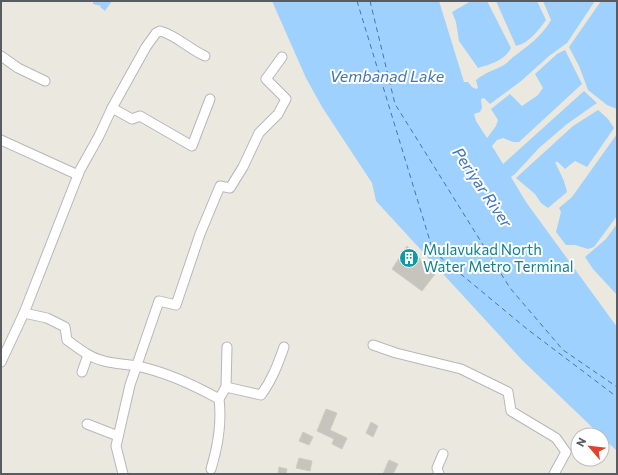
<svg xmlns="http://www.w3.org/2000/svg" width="618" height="475" font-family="Commissioner,sans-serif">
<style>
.water{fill:#9ed1fd}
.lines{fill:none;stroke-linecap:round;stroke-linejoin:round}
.ferry{stroke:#4076b6;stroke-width:1;stroke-dasharray:5 4;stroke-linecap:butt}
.building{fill:#c6c4bd;stroke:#d0cbbe}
.minor-casing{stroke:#b5b7bc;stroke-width:11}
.minor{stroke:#fff;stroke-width:9}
.labels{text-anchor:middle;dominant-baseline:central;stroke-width:4;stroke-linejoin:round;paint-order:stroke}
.culture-label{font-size:15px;fill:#0d838f;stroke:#fff;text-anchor:start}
.water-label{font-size:16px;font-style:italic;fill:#4076b6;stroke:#fff}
</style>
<rect width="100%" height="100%" fill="#ebe9df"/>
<g class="water">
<path d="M93,1H112L105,11L100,7L101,6L93,4Z"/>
<path d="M272,1H439L464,82H468L472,87L476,89L478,88L476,80C486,72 493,71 504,65C507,63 510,60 513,57C528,46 542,36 551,20L543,1H595L567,43L549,56L520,82L490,104L484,98L481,99L482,108L480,112L474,114L476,121L487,138L496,126L498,120L491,109L510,94L522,106L538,95L543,88L535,74L557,54L565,50L582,84L519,142H513L503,138L497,140L492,146L503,164L584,91L597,103L567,124L539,148L515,174L511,177L526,202L617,327V451L523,361L376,201L372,183L322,107L306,78Z"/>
<path d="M471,1H487L511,48C504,61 491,64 478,68L459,41L456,22L452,12Z"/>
<path d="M496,1H537L546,20C538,31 529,43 516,46Z"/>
<path d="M601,1H617V109L607,105L588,90L579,66L569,47Z"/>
<path d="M598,110L608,119L614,128L587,167L575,161L565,169L558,162H555L564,181L567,192L548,208L541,203L535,194L516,178L573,126Z"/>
<path d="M617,134V216L594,247L588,249L575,245H566L556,232L561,212L559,208L572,197Z"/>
<path d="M617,224V295L593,269L585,257L606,239Z"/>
</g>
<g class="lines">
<g class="ferry">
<path d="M357,1L433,251L527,329L617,397"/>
<path d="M370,1L395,104L510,288L563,350L617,387"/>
</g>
</g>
<g class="building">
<path d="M407,246L435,274L422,291L392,269Z"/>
<path d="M326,409L337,413L330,430L347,438L342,449L332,444L334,439L317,431Z"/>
<path d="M371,422L378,426L373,437L366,433Z"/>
<path d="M303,432L313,437L309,445L299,441Z"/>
<path d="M299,458L312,461L310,471L296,468Z"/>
<path d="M389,460L398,464L393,474H383Z"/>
<path d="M279,467L287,469L286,474H278Z"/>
</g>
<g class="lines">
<defs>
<g id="minor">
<path d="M1,56L18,68L45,81"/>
<path d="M205,56C189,49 176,35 160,31L156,33L146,47L132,72L112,108L99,136L80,170L24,313L47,318L65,327L67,340C78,348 90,358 104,361C114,364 126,364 137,366C165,372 194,385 219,399L226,387L261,395C272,380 278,364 284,347"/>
<path d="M112,108L132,119L140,116L192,146L210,99"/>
<path d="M1,140L78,175"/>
<path d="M373,345L396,353L461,369L508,392L511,411L556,438L566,452L554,474"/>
<path d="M1,362L24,313"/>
<path d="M82,372L88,355"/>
<path d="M226,387L227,347"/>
<path d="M87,424L118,436"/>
<path d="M211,469C218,446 222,423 219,399"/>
<path d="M123,474L116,446L119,433L130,385L159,301L176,305L200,234L220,186L230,188L243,167L259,133L278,114L286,99L266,79L282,57"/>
<path d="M439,474L437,468L443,454"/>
</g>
</defs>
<use href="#minor" class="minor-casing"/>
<use href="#minor" class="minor"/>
</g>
<defs>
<symbol id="building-disc" viewBox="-11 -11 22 22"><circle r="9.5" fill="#0f9aa8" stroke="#fff"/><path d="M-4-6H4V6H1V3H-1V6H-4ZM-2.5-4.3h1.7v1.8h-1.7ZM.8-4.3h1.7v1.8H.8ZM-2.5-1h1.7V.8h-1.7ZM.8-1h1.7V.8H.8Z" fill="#fff"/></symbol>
</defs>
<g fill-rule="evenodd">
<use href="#building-disc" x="398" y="247" width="22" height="22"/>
</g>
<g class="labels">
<g class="culture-label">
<text x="423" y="249">Mulavukad North<tspan x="423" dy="17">Water Metro Terminal</tspan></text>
</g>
<g class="water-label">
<text x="387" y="75">Vembanad Lake</text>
<text transform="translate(483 187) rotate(56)">Periyar River</text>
</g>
</g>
<rect width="618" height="475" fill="none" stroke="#585c60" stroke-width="4"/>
<g transform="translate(590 447) rotate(298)"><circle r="19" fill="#ffffff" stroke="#bcbebf"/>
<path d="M0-3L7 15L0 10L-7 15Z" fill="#e5402c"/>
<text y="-6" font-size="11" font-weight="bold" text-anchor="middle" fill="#585c60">N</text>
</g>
</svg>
